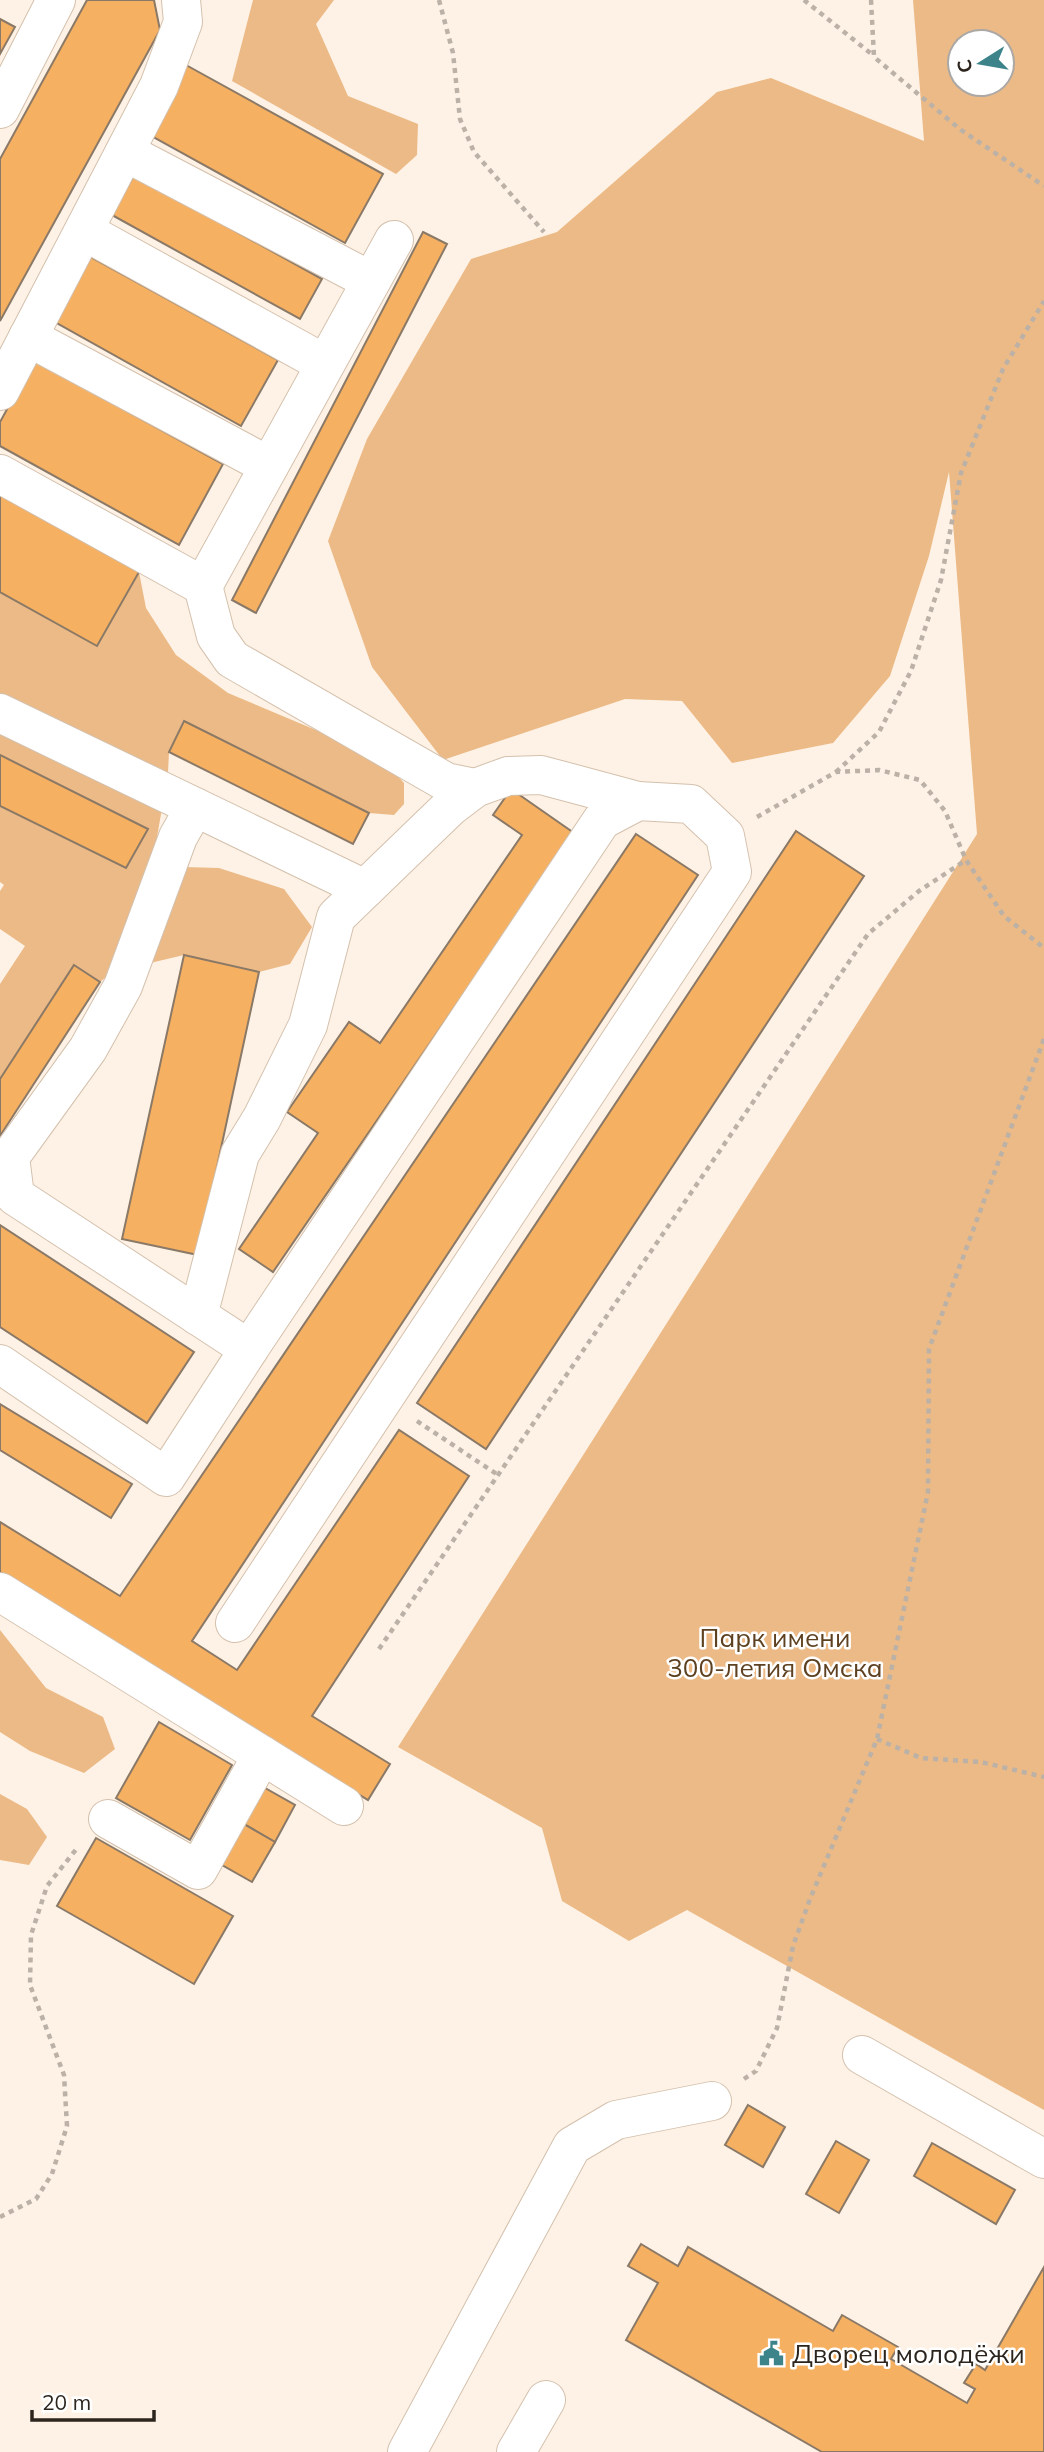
<svg xmlns="http://www.w3.org/2000/svg" width="1044" height="2452" font-family="Mulish,sans-serif">
<style>
.green{fill:#ecba86;fill-rule:evenodd}
.building{fill:#f6b061;stroke:#8b7967;stroke-width:2}
.lines{fill:none;stroke-linecap:round;stroke-linejoin:round}
.minor-casing{stroke:#d4c1ad;stroke-width:40}
.path{stroke:#bbb1a7;stroke-width:4.5;stroke-dasharray:5 5;stroke-linecap:butt}
.minor{stroke:#fff;stroke-width:38}
.labels{text-anchor:middle;dominant-baseline:central;stroke-width:5;stroke-linejoin:round;paint-order:stroke}
.park-label{font-size:26px;fill:#5e4121;stroke:#fff}
.poi-label{font-size:26px;fill:#2c251e;stroke:#fff;text-anchor:start}
</style>
<rect width="100%" height="100%" fill="#fef2e6"/>
<g class="green">
<path d="M253,0H334L316,24L348,96L418,124L417,155L396,174L232,81Z"/>
<path d="M913,0H1044V2110L687,1910L629,1941L562,1901L542,1828L398,1747L977,834L949,472L929,556L890,676L833,743L732,763L682,701L625,699L443,760L372,667L328,541L367,439L471,259L557,232L717,92L771,78L924,141ZM960,42H1002V84H960Z"/>
<path d="M139,572L146,608L176,655L228,693L380,757L404,783V804L394,815L369,813L183,721L169,752L168,773L155,849L184,867L219,868L284,889L312,927L290,964L259,972L184,955L112,972L100,982L74,966L0,1079V984L25,946L0,929V891L4,885L0,882V806L126,868L148,829L0,755V592L97,646Z"/>
<path d="M0,1630L46,1688L103,1717L115,1749L84,1773L30,1751L0,1732Z"/>
<path d="M0,1794L27,1809L47,1837L29,1865L0,1860Z"/>
</g>
<g class="building">
<path d="M87,0H154L160,30L0,321V159Z"/>
<path d="M0,19L15,27L0,54Z"/>
<path d="M186,65L383,174L345,243L148,134Z"/>
<path d="M134,175L322,279L300,319L112,215Z"/>
<path d="M423,232L447,244L256,613L232,600Z"/>
<path d="M91,257L278,360L241,426L55,322Z"/>
<path d="M34,360L223,464L179,545L0,446V422Z"/>
<path d="M0,495L139,572L97,646L0,592Z"/>
<path d="M184,721L369,813L353,844L169,752Z"/>
<path d="M0,755L148,829L126,868L0,806Z"/>
<path d="M511,789L574,833L273,1272L239,1249L318,1133L287,1112L349,1022L380,1043L522,835L493,815Z"/>
<path d="M796,831L864,876L486,1449L417,1403Z"/>
<path d="M636,834L698,875L192,1641L237,1670L399,1430L469,1476L312,1716L390,1764L368,1800L0,1572V1522L120,1596Z"/>
<path d="M184,955L259,972L198,1255L122,1239Z"/>
<path d="M74,965L100,982L0,1136V1079Z"/>
<path d="M0,1225L194,1352L147,1423L0,1327Z"/>
<path d="M0,1404L132,1484L111,1518L0,1450Z"/>
<path d="M159,1722L232,1765L190,1840L116,1798Z"/>
<path d="M258,1784L295,1805L275,1842L237,1820Z"/>
<path d="M237,1820L275,1842L252,1882L215,1861Z"/>
<path d="M96,1838L233,1916L194,1984L57,1906Z"/>
<path d="M748,2105L785,2127L763,2167L725,2145Z"/>
<path d="M836,2141L869,2160L839,2213L806,2194Z"/>
<path d="M932,2143L1015,2190L996,2224L914,2176Z"/>
<path d="M641,2244L678,2266L688,2247L833,2331L842,2315L898,2347L891,2359L967,2403L975,2389L964,2383L976,2364L985,2370L1044,2267V2452H822L626,2340L658,2283L628,2266Z"/>
</g>
<g class="lines">
<defs>
<g id="minor">
<path d="M0,109L56,0"/>
<path d="M125,152L371,281"/>
<path d="M84,231L325,364"/>
<path d="M28,337L269,466"/>
<path d="M0,391L159,86L183,22L181,0"/>
<path d="M0,474L203,586L394,240"/>
<path d="M203,586L216,636L232,659L446,782L475,788"/>
<path d="M0,713L365,889"/>
<path d="M198,1316L240,1154L262,1118L308,1025L336,917L450,807L475,788L508,776L541,775L638,801"/>
<path d="M0,1364L166,1477L249,1349L15,1196L10,1157L88,1049L123,986L178,837L195,807"/>
<path d="M0,1592L344,1806"/>
<path d="M235,1623L732,872L725,836L691,804L638,801L602,820L249,1349"/>
<path d="M108,1819L198,1870L262,1755"/>
<path d="M862,2055L1044,2159"/>
<path d="M407,2452L572,2146L616,2120L712,2101"/>
<path d="M516,2452L546,2400"/>
</g>
</defs>
<use href="#minor" class="minor-casing"/>
<g class="path">
<path d="M439,0L453,53L460,119L474,152L544,232"/>
<path d="M804,0L874,56"/>
<path d="M871,0L874,57L961,130L1044,186"/>
<path d="M836,772L879,732L911,671L941,580L961,473L1003,369L1044,301"/>
<path d="M757,817L836,772L879,770L920,780L945,811L966,860L1004,916L1044,948"/>
<path d="M417,1421L498,1475"/>
<path d="M379,1649L868,934L919,891L966,860"/>
<path d="M877,1739L921,1758L981,1762L1044,1777"/>
<path d="M744,2079L756,2071L777,2028L793,1946L810,1899L877,1739L928,1492L929,1349L1044,1039"/>
<path d="M0,2217L36,2199L52,2174L67,2126L64,2075L30,1985L31,1935L47,1886L78,1847"/>
</g>
<use href="#minor" class="minor"/>
</g>
<defs>
<symbol id="civic-bare" viewBox="-9 -9 18 18"><path d="M-.6-6.5H3V-4.5H.6V-3L4-1V1h2V6H-6V1h2V-1L-.6-3ZM-1.2 2.5V6h2.4V2.5Z" fill="#3c848a" stroke="#fff" stroke-width="2.5" paint-order="stroke"/></symbol>
</defs>
<g fill-rule="evenodd">
<use href="#civic-bare" x="754" y="2336" width="35" height="35"/>
</g>
<g class="labels">
<g class="park-label">
<text x="775" y="1637">Парк имени<tspan x="775" dy="30">300-летия Омска</tspan></text>
</g>
<g class="poi-label">
<text x="792" y="2353">Дворец молодёжи</text>
</g>
</g>
<g transform="translate(981 63) rotate(259)"><circle r="33" fill="#ffffff" stroke="#aba8a5" stroke-width="2"/>
<path d="M0-5L12 26L0 18L-12 26Z" fill="#3c848a"/>
<text y="-10" font-size="19" font-weight="bold" text-anchor="middle" fill="#2c251e">С</text>
</g>
<path d="M32 2410v10h122v-10" fill="none" stroke="#2c251e" stroke-width="3.5"/>
<text x="42" y="2410" font-size="21" fill="#2c251e" stroke="#ffffff" stroke-width="5" paint-order="stroke">20 m</text>
</svg>
